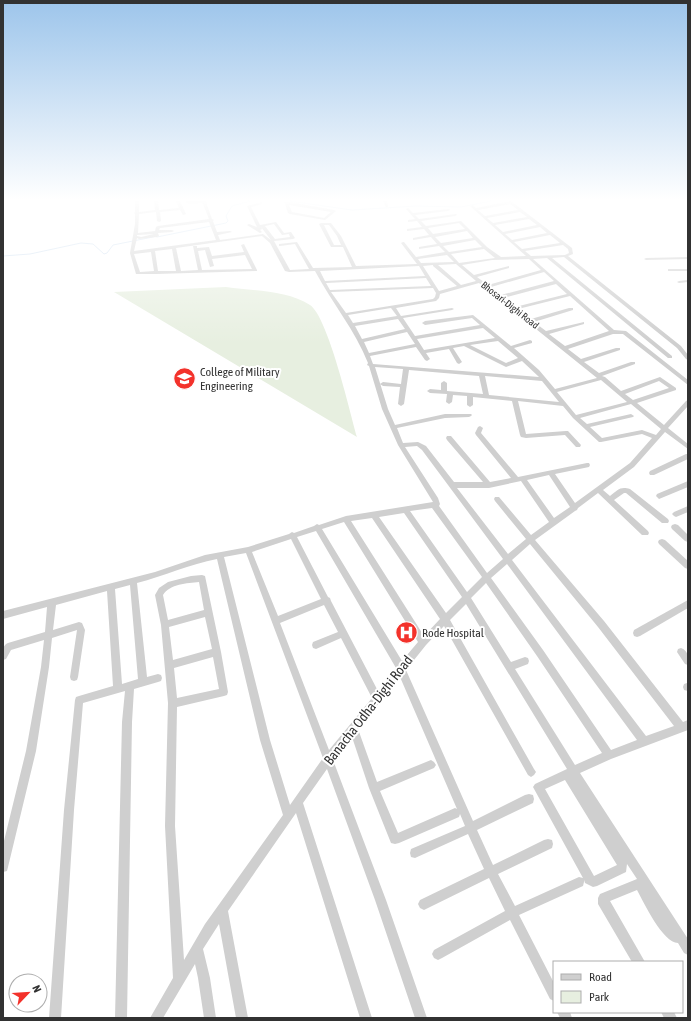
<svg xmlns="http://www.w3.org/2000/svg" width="691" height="1021" font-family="'Asap Condensed',sans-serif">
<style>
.green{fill:#e7efe0}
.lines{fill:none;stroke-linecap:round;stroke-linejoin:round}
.stream{stroke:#ccdef0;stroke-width:1}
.minor{fill:#cfcfcf;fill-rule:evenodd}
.labels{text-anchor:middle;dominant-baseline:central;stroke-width:4;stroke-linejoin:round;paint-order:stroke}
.far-street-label{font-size:10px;fill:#323232;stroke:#fff}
.poi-label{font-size:12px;fill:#323232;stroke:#fff;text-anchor:start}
.near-street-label{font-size:14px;fill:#323232;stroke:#fff}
</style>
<rect width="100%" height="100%" fill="#fff"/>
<path class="green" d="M226,287C253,291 287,290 310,305C328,317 350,412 357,437L114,292Z"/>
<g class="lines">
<g class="stream">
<path d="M289,201L352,210L416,206L461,207L491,201"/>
<path d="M157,237L226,223L228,221L226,216L232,206L250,201"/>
<path d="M3,256L30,254L81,243L93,244L104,254L107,253L113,245L153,237"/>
</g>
<g class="minor">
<path d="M135,201H139V212L155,210L154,201H158L159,210L179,208L176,201H180L186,214L183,215L180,210L160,212L161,221L159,222L157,221L156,212L139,214L138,233L155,231L156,227L158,226L209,219L203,204L202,203L189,204L185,201H207L206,202L212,219L214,220L213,221L217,232L230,231L232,232L218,235L220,240L263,234L271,240L261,227L262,229L260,230L262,232L260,233L247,225L249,224L257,227L247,206L262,202V204L251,207L260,225L276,222L284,233L291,232L295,238L293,239L274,241L290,270L309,269L295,244L280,246H279V244L297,242L313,268L352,267L343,247H331L319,224L321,223H331L341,236L356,266L417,264L401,243L403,242H404L416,257L445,252L439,246L419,249V247L437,244L431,237L413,240V238L429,235L424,229L407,231V229L422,227L417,221L408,222V220L415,219L406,209L408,208L413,213L449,209L450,210L448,211L415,215L419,219L456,214L457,215L455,216L421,221L426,226L461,221L487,247L501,257L526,256L470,206L473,205L476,208L511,201L572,248L573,254L568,256L681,346L688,355V360L686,359L677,348L564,257L552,258L672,356V358H668L547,258L533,259L614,330L626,331L688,380V385L623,334H613L568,349L581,359L616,348H620V350L584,362L599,373L631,362H635V364L602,376L605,377L621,391L660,377L676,388V390L637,403L664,425L686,401L688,400V406L668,428L688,444V449L665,432L634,467L603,490L610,496C618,490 620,486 630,489L668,519L669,521L668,523H662L626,493H624L614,500L648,531L649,533L648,535H642L598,493L578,508L577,510L575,511L535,540L604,621L683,722L688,720V730L611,759L580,773L688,939V955L684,953L678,943C663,943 644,903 637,890L610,901L645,962H632L598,904V898L600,894L637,879L627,864L626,872L597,886L593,887L585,883L584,880V882L583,886L519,915L554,983V1001L550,999L510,920L442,958L438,960L434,958L432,954L434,950L505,911L489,878L428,908L424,910L420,908L418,904L420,900L484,869L468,834L415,858L411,857L410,853L411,849L465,826L460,814L459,817L399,843L395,844L391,843L369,788L352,737L333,760L386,900L427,1018H415L375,900L327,769L303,803L372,1018H360L296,813L228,911L248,1018H236L219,924L203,949L210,978L216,1018H204L198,978L195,964L163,1018H150L173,978L165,826L168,703L161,625L155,595L159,588L168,582L191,576L202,575L205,576L221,652L228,692L227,695L224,696L177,707L175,826L184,960L205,924L283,815L260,740L217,559C190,564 164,576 137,583L147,677L158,674L161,675L162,678L161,681L158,682L134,689L132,722L127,1018H115L122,722L125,691L83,703L74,810L61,1018H49L64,810L75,700L76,697L79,696L113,686L107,591L56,605L53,630L79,622L82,623L85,630L78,677L77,680L74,681L71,680L70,677L77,630L52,638L49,667L36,751L8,867L7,871L3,872V845L26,751L41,667L44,640L11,650L6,659L3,660C3,654 1,646 8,643L45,632L47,607L3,619V611L155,572L205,555L248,547L289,534L292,532L294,533L314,526L317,524L319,525L346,516L433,502L398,445L382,409L369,366L367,365L368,363C355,330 332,303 315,271L289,272L285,271L270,243L262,236L176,248L181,271L198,270L193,246H197V248L209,247L212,256L244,252L241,245L244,244L257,270V271L156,274H136L130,253L135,224V214L134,213L135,212ZM510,204L518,210L485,216L478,210ZM520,212L527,217L493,223L487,218ZM529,219L537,225L503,232L495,225ZM209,222L216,240L134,251L137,238L139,239L157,237L159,236L158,233L172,232L174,231L172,230H159L160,228ZM459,223L465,229L433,234L428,228ZM274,224L282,235L289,234L290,237L275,239L265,226ZM324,225H329L337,236L341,245H334ZM540,227L547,233L512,240L505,234ZM467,231L473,238L441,243L435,237ZM154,234L141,237L137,236V235ZM550,235L560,243L522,249L514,242ZM475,240L482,247L449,252L443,246ZM563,245L568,249L569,253L565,255L531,256L525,251ZM172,249L176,271H158L155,251ZM484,249L495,258L459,263L451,254ZM205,250L210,267L214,266L212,259L245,255L252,269L202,270L198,251ZM151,252L154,271L140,272L134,254ZM447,255L454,262L421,263L418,259ZM529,259L541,270L488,285L477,277L509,268V266L474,275L462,265L492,260ZM456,264L476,281L461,285L438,265ZM433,265V266L457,286L439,291L423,266ZM419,266L425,276L325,281L320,271ZM544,272L554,281L501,295L491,287ZM426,278L431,286L330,290L326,283ZM479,283L485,288L597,378L555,389L539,370L514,348L532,343V341L530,340L511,346L473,315L425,321L422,323L425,325L472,318L480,325L415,336L403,318L452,310L454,309L452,308L401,316L396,308L436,301L439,298L440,294ZM556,284L567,294L515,307L503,298ZM433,288L436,293L435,297L433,299L346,313L331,292ZM570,296L609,331L565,346L549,334L584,324V322L546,331L534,322L573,310V308H569L531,319L518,309ZM391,308L397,316L353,323L348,315ZM398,319L405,329L362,339L355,326ZM483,328L495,338L424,350L417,339ZM407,332L415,344L369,353L364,342ZM498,341L518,358L506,363L470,345ZM464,346L506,367L522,361L539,377L373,364L370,356L416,347L425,360L427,361L430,359L426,353L449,349L457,363L459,364L462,362L453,348ZM375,367L403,369L401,384L383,382L380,384L383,386L400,387L398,404L401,406L404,404L409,370L479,376L483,394L447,391V383L444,381L441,383V390L430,389L427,391L430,393L447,394L446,402L449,404L452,402L453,395L467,396V405L470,407L473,405V397L512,401L520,435L521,437L526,438L565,435L576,447H580L581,445L568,431H566L526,434L518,401L563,406L573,418L599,442H601L642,434L652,438L630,463L575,503L555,474L589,467L590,465L589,463H587L518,477L481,433L483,428L480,426L478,427L475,433L476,435L511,478L490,482L451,436H447L446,438L447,440L483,482H454L426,446L418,442L403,443L397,428L445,418L469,417L471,416L472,415L471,414H445L395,425L388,409ZM485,376L542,381L559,402L489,395ZM601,380L627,402L576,415L557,392ZM659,381L669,388L633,400L625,394ZM631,404L661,429L656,435L642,430L602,438L590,427L633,417L634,416L631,414L587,424L580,418ZM417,446L422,450L503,559L487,573L439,506L440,504L438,498L405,447ZM549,475L570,507L554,518L527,480ZM521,481L549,522L531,535L499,497H495L494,499L495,501L526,539L508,554L457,488H489ZM432,508L482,577L467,592L410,511ZM404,513L462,597L446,613L379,517ZM372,518L440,619L424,636L351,521ZM344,522L418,642L402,661L322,529ZM316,531L396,668L378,691L331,601L330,598L328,597L297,537ZM291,539L321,599L278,616L252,552ZM530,544L598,627L674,726L646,736L512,560ZM246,553L323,758L290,805L270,740L224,557ZM507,564L637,740L611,750L543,650L491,578ZM199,582L204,610L168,620L163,595C170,584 187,583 199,582ZM486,583L537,656L602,753L575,765L515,669L528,664L529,661L528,658L525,657L511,662L471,598ZM130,585L138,679L122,684L115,589ZM466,604L567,769L535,784L533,787L583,878L579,877L515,906L498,874L552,848L553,844L552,840L548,839L544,840L493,865L477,830L533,803L534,799L533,795L529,794L525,795L473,821L406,670L426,645L444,626L528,775L531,777L534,775L536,772L534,769L450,620ZM324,605L338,632L313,642L312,645L313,648L316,649L341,638L372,698L329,750L280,623ZM205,617L212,649L173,660L169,627ZM213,657L219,689L177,698L174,668ZM400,677L457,809L455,808L398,833L380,791L434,768L436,765L434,762L431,760L377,782L358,729ZM565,780L617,865L594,876L545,789Z"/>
<path d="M284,201L334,210L336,211L325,220L290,214L288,213ZM289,205L331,212L324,218L292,212Z"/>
<path d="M383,201H387L388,207H386Z"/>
<path d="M688,257V259L646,260L644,259L646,258Z"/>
<rect x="668" y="269" width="20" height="2"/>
<path d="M688,280V282L679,283L677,282L679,281Z"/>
<path d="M686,454H688V459L654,475H650L649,473L650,471Z"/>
<path d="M688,481V487L659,499L656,496L657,494Z"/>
<path d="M688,506V512L676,517L674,516L672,514L674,512Z"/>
<path d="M675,524L678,525L688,535V542L685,541L672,529L671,527L672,525Z"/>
<path d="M662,539L665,540L688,561V569L685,568L659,544L658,542L659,540Z"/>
<path d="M688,600V608L640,636L637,637L634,636L633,633L634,630Z"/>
<path d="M681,648C689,651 688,658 688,665L685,664L677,652L678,649Z"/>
<path d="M687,683H688V691L684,690L683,687L684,684Z"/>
<path d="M557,1012H570L572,1018H560Z"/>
<path d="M661,1012H674L677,1018H664Z"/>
</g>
</g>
<linearGradient id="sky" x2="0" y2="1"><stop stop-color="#9dc5eb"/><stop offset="0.58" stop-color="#fff"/><stop offset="1" stop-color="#fff" stop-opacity="0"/></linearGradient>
<rect width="691" height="344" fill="url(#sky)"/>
<defs>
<symbol id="university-disc" viewBox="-11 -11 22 22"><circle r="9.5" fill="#f3322b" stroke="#fff"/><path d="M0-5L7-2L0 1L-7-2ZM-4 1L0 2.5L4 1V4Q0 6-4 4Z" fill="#fff"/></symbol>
<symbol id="hospital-disc" viewBox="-11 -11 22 22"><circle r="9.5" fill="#f3322b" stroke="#fff"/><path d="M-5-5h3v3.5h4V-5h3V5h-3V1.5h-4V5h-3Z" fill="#fff"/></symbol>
</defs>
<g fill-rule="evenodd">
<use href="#university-disc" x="172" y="366" width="25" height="25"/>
<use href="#hospital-disc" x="394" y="620" width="25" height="25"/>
</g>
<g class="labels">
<g class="far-street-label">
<text transform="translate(510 305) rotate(38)">Bhosari-Dighi Road</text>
</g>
<g class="poi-label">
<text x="200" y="372">College of Military<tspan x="200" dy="14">Engineering</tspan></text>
<text x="422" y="633">Rode Hospital</text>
</g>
<g class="near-street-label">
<text transform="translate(368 710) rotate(-52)">Banacha Odha-Dighi Road</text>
</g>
</g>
<rect width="691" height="1021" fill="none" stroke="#323232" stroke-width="8"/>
<rect x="553" y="961" width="130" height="52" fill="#ffffff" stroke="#adadad"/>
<rect x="561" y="974" width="20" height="6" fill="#cfcfcf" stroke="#adadad"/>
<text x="589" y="981" font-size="12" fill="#323232">Road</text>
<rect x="561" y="991" width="20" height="12" fill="#e7efe0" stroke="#adadad"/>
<text x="589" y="1001" font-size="12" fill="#323232">Park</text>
<g transform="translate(28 993) rotate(65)"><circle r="19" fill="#ffffff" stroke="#adadad"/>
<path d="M0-3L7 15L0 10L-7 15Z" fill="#f3322b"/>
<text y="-6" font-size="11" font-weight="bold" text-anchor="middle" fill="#323232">N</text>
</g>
</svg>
